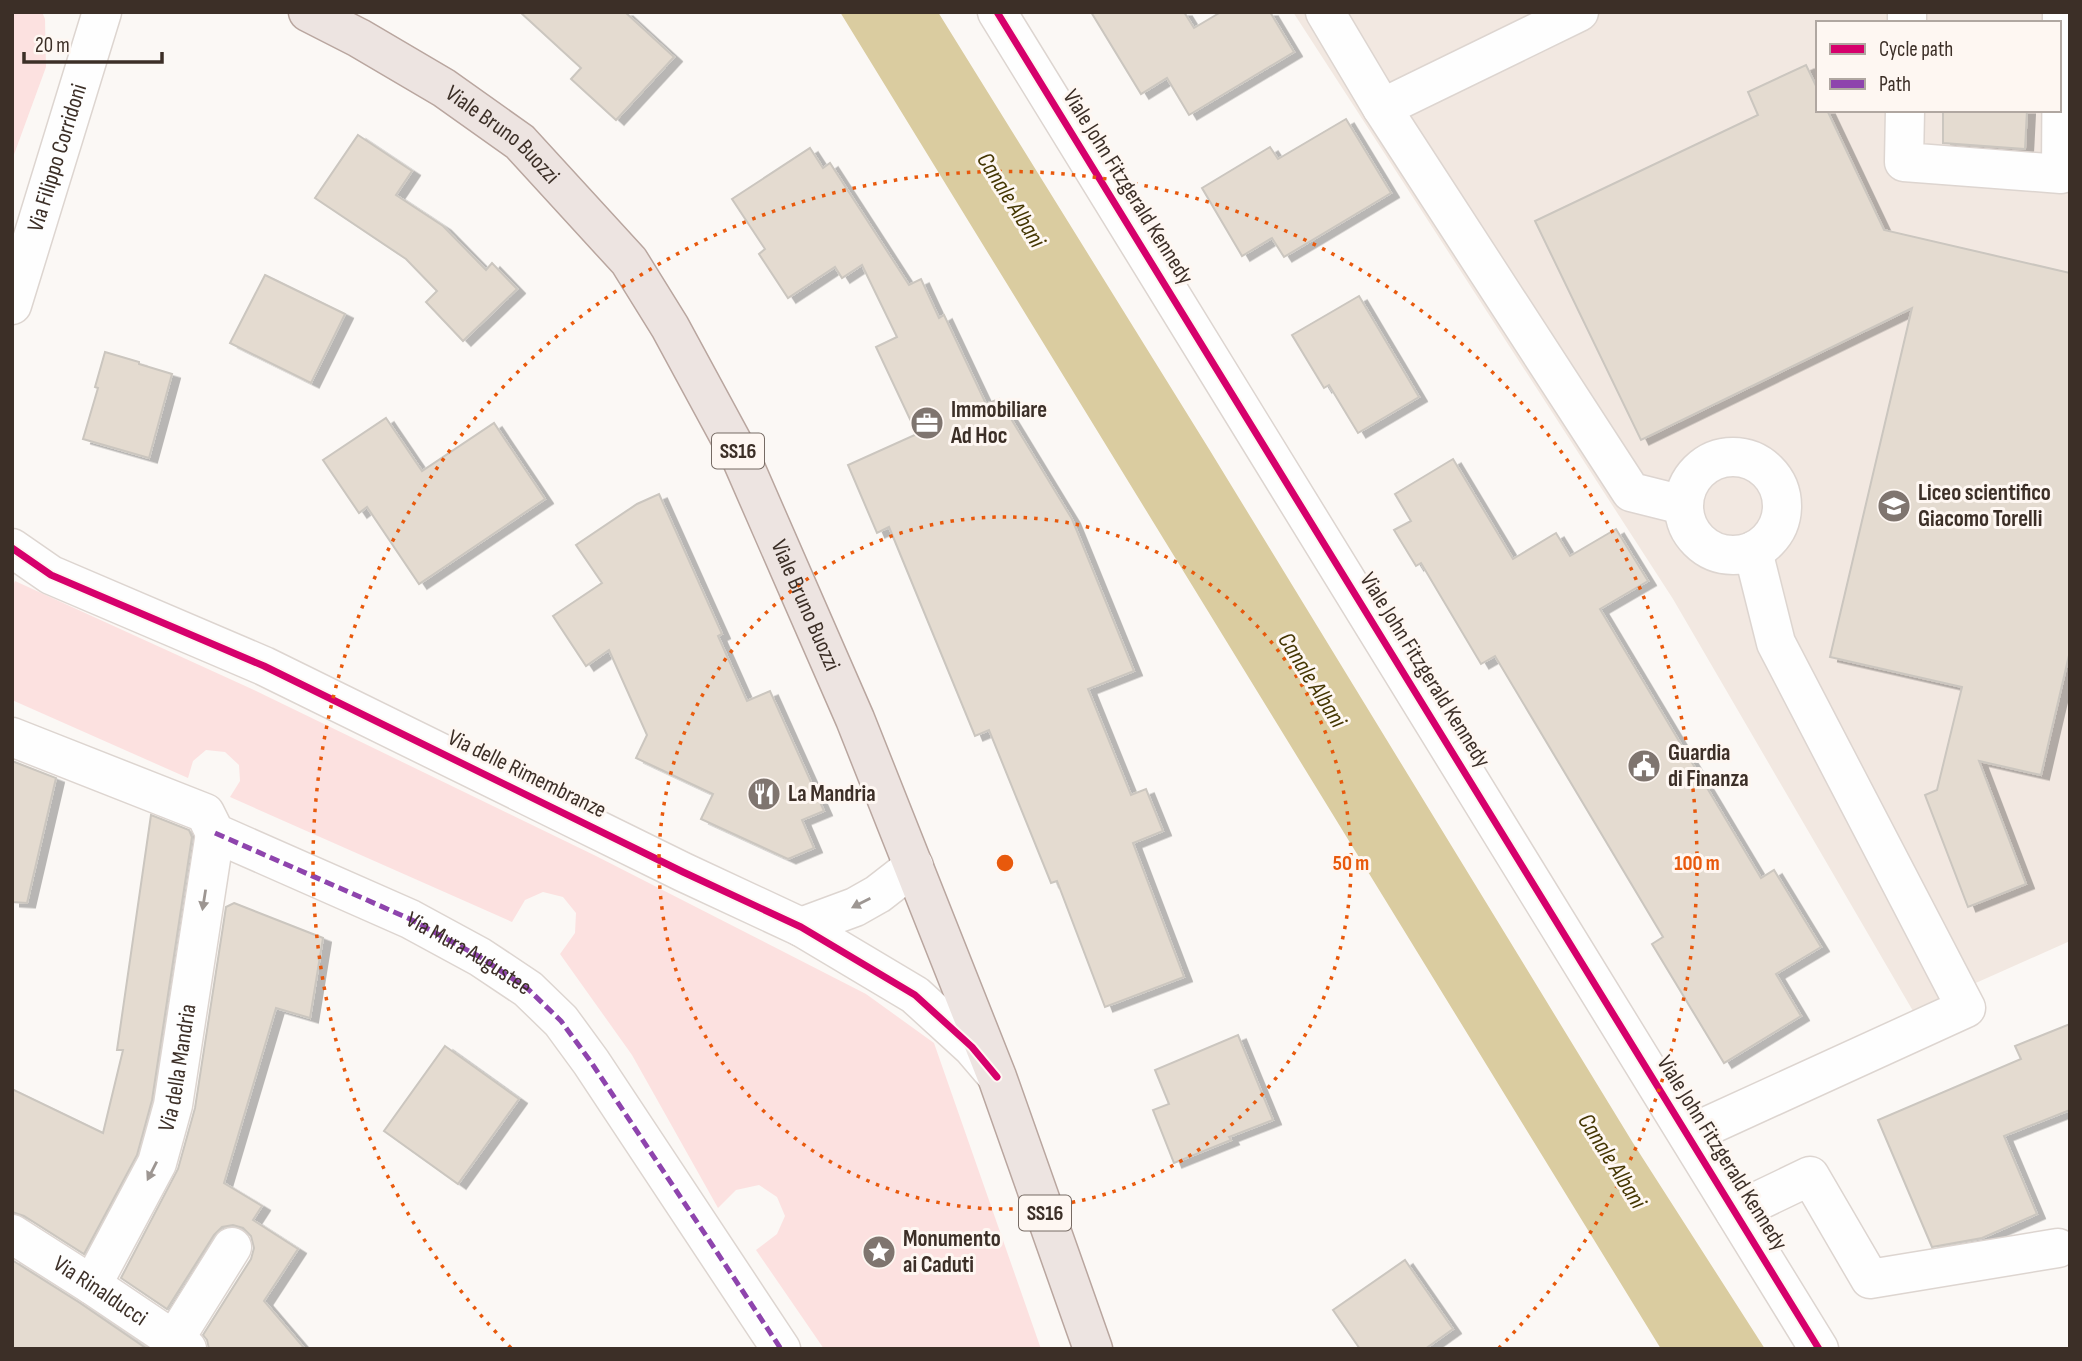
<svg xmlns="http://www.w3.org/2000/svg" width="2082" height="1361" font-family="'Sofia Sans Condensed',sans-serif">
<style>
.built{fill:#f2e8e1;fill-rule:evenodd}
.green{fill:#fce1e0}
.water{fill:#dacca0}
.building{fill:#e4dbd0;stroke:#cbc6bf;stroke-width:2;filter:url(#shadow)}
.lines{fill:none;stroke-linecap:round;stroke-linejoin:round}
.minor-casing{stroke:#ddd5d0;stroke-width:41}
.major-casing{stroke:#b9a69f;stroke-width:41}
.minor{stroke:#fefefe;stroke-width:38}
.major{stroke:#ede4e1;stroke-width:38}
.quiet{stroke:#8e44ad;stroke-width:5;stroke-dasharray:10 5;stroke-linecap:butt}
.cycleway-casing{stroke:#fef7f2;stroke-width:11}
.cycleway{stroke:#d6006c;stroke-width:7}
.oneway{fill:#9d9692}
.ring{fill:none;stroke:#e8590c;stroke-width:3.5;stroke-dasharray:3.5 7}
.labels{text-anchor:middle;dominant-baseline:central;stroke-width:6;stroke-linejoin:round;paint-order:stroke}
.shield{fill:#fef7f2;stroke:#766b64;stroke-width:2}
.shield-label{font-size:21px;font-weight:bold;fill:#3c2f27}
.street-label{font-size:23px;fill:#3c2f27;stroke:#fef7f2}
.poi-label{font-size:23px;font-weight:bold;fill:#3c2f27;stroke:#fef7f2;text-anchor:start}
.water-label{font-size:24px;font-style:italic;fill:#443602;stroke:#fef7f2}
.centre{fill:#e8590c;stroke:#fef7f2;stroke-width:3.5}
.ring-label{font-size:21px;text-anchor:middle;font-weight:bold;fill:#e8590c;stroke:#fef7f2;stroke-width:6;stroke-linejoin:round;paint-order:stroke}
</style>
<defs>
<filter id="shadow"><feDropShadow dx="8" dy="4.5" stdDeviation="0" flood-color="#0004"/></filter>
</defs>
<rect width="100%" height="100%" fill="#fbf8f5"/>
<path class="built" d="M1293,12H2070V941L1913,1011L1673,599ZM1818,23H2059V110H1818Z"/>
<g class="green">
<path d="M12,12H42L45,19L46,67L12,160Z"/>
<path d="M15,581L254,690L596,856L866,994L934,1043L1041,1349H824L756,1250L777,1234L785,1216L777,1197L759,1185L736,1190L718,1208L632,1055L560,954L575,933L576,913L563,897L543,892L525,900L512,922L230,797L240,781L239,765L225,752L206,750L193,761L188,778L12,700V589Z"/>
</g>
<path class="water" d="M840,12H938L1209,449L1633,1143L1765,1349H1661Z"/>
<g class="building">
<path d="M520,12H625L674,57L616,120L571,79L581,68Z"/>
<path d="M1091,12H1184L1194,28L1221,12H1270L1294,52L1189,115L1167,78L1141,94Z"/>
<path d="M1806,65L1818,90V110H1827L1884,230L2070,273V651L2041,775L1979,761L2026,884L1968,907L1925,795L1937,790L1962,687L1830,657L1912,308L1641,440L1535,221L1758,115L1748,92Z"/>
<path d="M1943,110H2027L2025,149L1943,143Z"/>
<path d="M1346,119L1391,193L1284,257L1272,238L1242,256L1202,188L1270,147L1278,159Z"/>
<path d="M358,135L412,171L396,195L443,226L486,270L492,263L517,289L463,341L426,302L437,291L406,259L315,198Z"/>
<path d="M810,148L823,168L830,163L909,285L921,279L939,318L944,315L986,404L999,399L1072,519L1134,671L1088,689L1131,795L1146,789L1163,831L1133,843L1184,977L1105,1007L1057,881L1051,883L989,730L975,736L889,527L877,533L848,465L917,434L876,347L897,337L862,265L842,278L835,267L788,298L759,254L765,249L732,199Z"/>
<path d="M265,275L345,314L311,383L230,343Z"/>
<path d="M1359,296L1419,397L1358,433L1329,385L1324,388L1292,335Z"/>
<path d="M105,352L139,362V364L172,374L149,458L83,439L98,388L95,387Z"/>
<path d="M386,418L422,471L494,423L545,499L419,584L367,507L359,513L323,460Z"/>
<path d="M1453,459L1513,559L1556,533L1570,556L1616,529L1648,581L1600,609L1761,878L1774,870L1821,947L1776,974L1801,1016L1724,1063L1652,944L1663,937L1495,656L1481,664L1421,563L1416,566L1394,530L1411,521L1395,494Z"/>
<path d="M659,494L722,634L718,636L747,701L770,691L824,811L802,820L814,848L788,859L701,819L713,794L636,758L647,735L609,650L586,666L553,616L602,583L576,545L637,504Z"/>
<path d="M12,761L56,778L27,903L12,902Z"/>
<path d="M151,815L189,830L192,837L152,1100L137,1155L84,1254L24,1216L12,1212V1089L103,1133L123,1050H117Z"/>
<path d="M234,903L323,938L310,1018L276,1008L224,1183L262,1206L253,1220L298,1249L264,1301L305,1349H209L207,1340L203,1335L251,1259L254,1248L251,1236L243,1228L233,1225L222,1227L214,1235L167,1309L121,1278L178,1169L195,1108L226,907Z"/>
<path d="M2070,1024V1110L2004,1136L2037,1214L1982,1238L1932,1247L1878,1120L2021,1059L2015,1046Z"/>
<path d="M1238,1035L1273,1120L1229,1137L1231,1140L1174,1163L1153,1110L1169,1104L1155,1070Z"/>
<path d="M445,1046L519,1099L458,1184L384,1131Z"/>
<path d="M12,1260L80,1303L147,1349H12Z"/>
<path d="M1405,1260L1453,1329L1425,1349H1360L1333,1310Z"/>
</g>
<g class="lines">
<defs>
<g id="minor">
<path d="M997,12L1819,1349"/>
<path d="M1325,12L1382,108L1631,492L1683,505"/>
<path d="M1907,23V12"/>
<path d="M1382,108L1579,12"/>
<path d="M1905,110L1904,162L2061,174L2062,12"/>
<path id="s1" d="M12,305L102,12"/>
<circle cx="1733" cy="506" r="49"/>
<path d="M12,548L51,575L264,666L683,872L801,927L915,995L972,1047L995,1074"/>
<path id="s2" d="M12,737L205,813L215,833L410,919L480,957L528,989L561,1021L591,1062L781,1349"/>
<path d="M801,927L855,907L878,894L914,866"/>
<path d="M1688,1135L1966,1008L1776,643L1753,551"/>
<path d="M1735,1212L1810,1176L1870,1279L2058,1248"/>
<path id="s3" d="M12,1234L92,1285L187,1349"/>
<path id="s4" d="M92,1285L157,1163L173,1105L215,833"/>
<path d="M174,1340L232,1247"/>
</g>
<g id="major">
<path id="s5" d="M308,12L359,38L444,88L520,142L629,261L670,327L741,458L855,719L997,1077L1093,1349"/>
</g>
</defs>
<use href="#minor" class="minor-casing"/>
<use href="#major" class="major-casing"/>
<use href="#minor" class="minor"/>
<use href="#major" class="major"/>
<path class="quiet" d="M215,833L410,919L480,957L528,989L561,1021L591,1062L781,1349"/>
<defs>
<g id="cycleway">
<path d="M997,12L1819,1349"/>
<path d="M12,548L51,575L264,666L683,872L801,927L915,995L972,1047L997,1077"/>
</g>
</defs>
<use href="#cycleway" class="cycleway-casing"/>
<use href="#cycleway" class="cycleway"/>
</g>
<defs><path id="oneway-solid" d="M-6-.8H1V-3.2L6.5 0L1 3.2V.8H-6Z" transform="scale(1.75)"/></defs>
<g class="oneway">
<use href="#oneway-solid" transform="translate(204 900) rotate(99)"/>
<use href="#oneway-solid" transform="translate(861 903) rotate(153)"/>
<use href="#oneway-solid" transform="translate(152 1171) rotate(117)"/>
</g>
<g class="ring">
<circle cx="1005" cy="863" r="346"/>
<path d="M511 1348A692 692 0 1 1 1499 1348"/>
</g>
<defs>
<symbol id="office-disc" viewBox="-11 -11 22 22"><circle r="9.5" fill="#7f756f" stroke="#fef7f2"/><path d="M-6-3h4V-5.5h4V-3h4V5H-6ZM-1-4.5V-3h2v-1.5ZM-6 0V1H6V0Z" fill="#fff"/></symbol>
<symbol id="school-disc" viewBox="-11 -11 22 22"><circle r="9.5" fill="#7f756f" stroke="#fef7f2"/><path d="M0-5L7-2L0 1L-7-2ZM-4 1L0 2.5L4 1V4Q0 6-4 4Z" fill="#fff"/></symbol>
<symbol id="civic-disc" viewBox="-11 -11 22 22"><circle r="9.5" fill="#7f756f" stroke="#fef7f2"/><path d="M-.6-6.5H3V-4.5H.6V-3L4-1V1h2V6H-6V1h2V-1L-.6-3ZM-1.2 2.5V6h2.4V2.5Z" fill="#fff"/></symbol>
<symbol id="restaurant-disc" viewBox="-11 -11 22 22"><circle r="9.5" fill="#7f756f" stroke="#fef7f2"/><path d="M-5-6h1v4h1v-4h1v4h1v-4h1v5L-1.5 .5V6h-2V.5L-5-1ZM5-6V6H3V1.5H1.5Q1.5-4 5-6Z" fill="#fff"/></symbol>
<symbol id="sight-disc" viewBox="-11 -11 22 22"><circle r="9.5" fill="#7f756f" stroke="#fef7f2"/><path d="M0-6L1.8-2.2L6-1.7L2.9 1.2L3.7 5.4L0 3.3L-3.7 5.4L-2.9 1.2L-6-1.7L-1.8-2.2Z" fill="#fff"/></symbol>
</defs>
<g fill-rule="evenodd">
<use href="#office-disc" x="908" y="404" width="38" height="38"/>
<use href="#school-disc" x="1875" y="487" width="38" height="38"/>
<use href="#civic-disc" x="1625" y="747" width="38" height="38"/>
<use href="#restaurant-disc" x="745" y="775" width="38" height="38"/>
<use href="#sight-disc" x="860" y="1233" width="38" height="38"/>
</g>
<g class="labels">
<g class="shield">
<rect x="712" y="433.5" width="52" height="35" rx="5"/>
<rect x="1019" y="1195.5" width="52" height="35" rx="5"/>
</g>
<g class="shield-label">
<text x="738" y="451">SS16</text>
<text x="1045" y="1213">SS16</text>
</g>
<g class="street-label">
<text stroke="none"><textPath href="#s5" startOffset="231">Viale Bruno Buozzi</textPath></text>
<text stroke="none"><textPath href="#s1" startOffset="154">Via Filippo Corridoni</textPath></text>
<text transform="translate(1128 187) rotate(58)">Viale John Fitzgerald Kennedy</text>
<text stroke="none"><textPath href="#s5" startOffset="798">Viale Bruno Buozzi</textPath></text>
<text transform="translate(1425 670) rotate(58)">Viale John Fitzgerald Kennedy</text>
<text transform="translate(527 774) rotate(26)">Via delle Rimembranze</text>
<text stroke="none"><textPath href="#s2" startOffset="511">Via Mura Augustee</textPath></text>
<text stroke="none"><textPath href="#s4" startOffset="236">Via della Mandria</textPath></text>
<text transform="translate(1722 1153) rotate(58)">Viale John Fitzgerald Kennedy</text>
<text stroke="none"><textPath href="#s3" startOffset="105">Via Rinalducci</textPath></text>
</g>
<g class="poi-label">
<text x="951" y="410">Immobiliare<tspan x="951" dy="26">Ad Hoc</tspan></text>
<text x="1918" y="493">Liceo scientifico<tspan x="1918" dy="26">Giacomo Torelli</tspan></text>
<text x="1668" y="753">Guardia<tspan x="1668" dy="26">di Finanza</tspan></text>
<text x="788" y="794">La Mandria</text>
<text x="903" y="1239">Monumento<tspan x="903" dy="26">ai Caduti</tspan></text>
</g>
<g class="water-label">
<text transform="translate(1011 200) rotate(58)">Canale Albani</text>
<text transform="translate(1312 680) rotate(58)">Canale Albani</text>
<text transform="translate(1612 1161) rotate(58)">Canale Albani</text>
</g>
</g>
<circle cx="1005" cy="863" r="10" class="centre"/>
<g class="ring-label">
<text x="1351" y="870">50 m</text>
<text x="1697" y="870">100 m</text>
</g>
<rect width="2082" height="1361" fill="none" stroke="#3c2f27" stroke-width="28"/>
<rect x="1816" y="21" width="245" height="91" fill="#fef7f2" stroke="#b0a7a1" stroke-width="2"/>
<rect x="1830" y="44" width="35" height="10" fill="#d6006c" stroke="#b0a7a1" stroke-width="2"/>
<text x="1879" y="56" font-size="21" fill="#3c2f27">Cycle path</text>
<rect x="1830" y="79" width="35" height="10" fill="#8e44ad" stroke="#b0a7a1" stroke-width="2"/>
<text x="1879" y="91" font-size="21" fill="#3c2f27">Path</text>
<path d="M24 52v10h138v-10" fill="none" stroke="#3c2f27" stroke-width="3.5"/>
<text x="35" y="52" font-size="21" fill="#3c2f27" stroke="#fef7f2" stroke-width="5" paint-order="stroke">20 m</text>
</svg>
